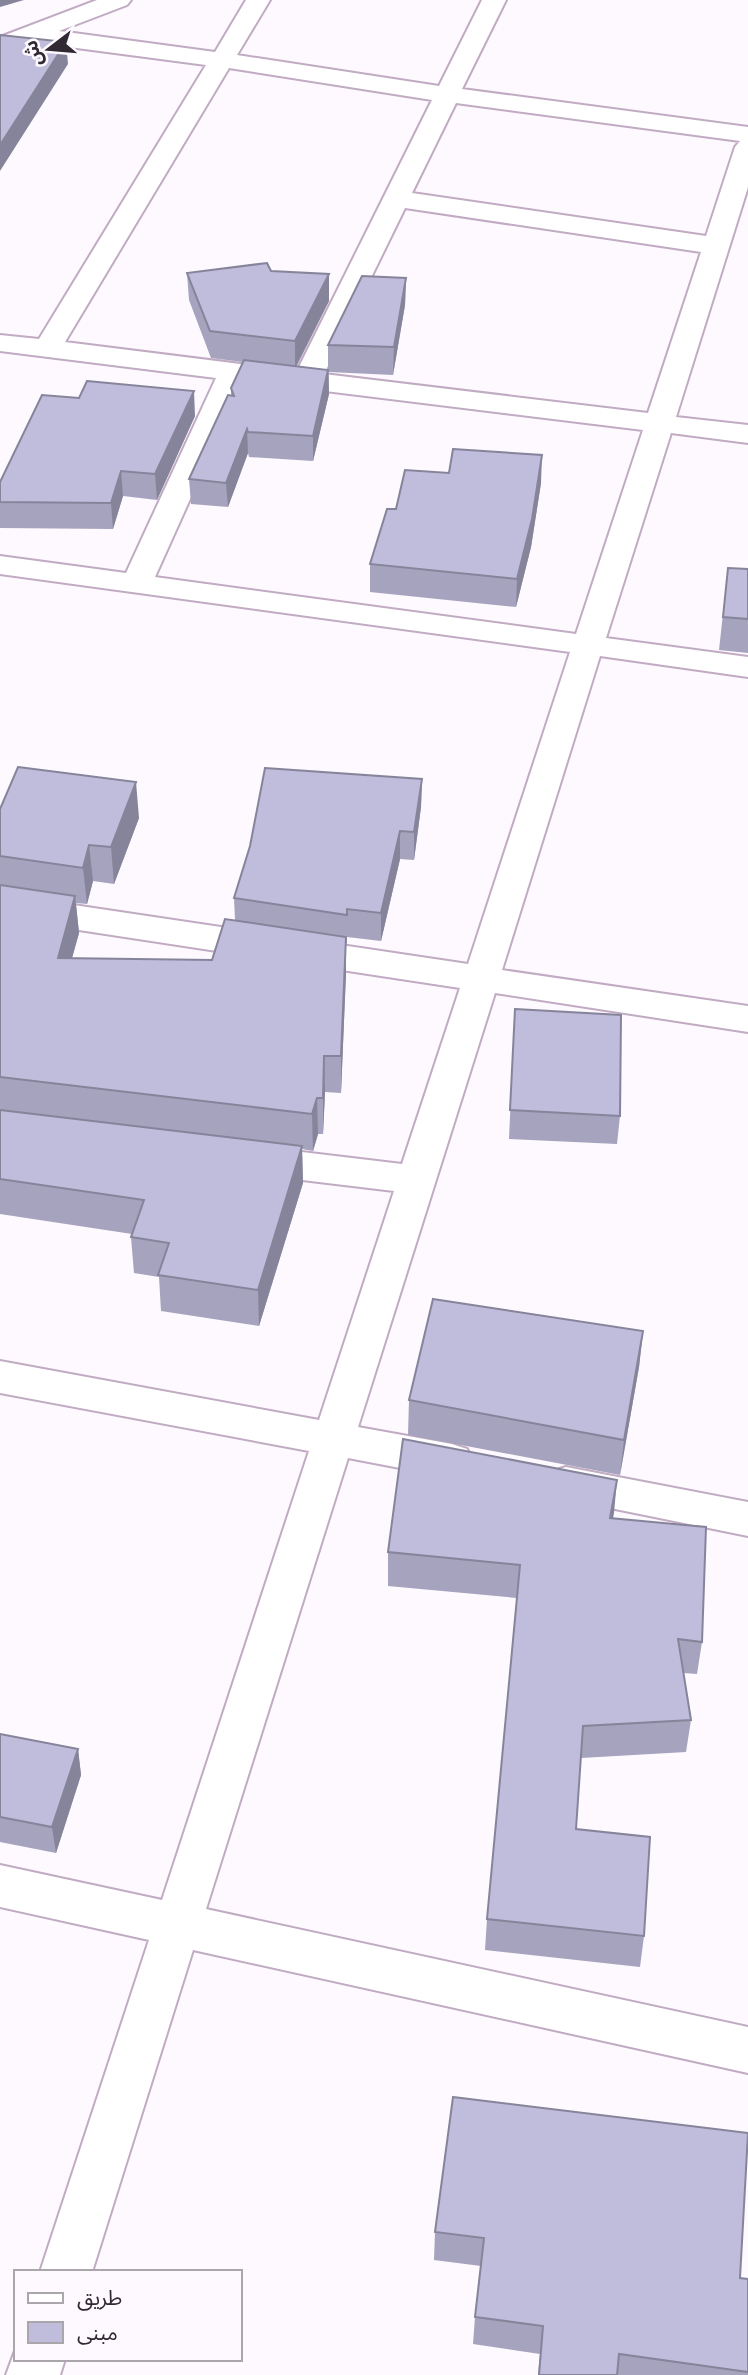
<svg xmlns="http://www.w3.org/2000/svg" width="748" height="2375" font-family="Inter,'Noto Sans Arabic',sans-serif">
<style>
.lines{fill:none;stroke-linecap:round;stroke-linejoin:round}
.street-casing{stroke:#c0abc3;stroke-width:4}
.street{fill:#fff;fill-rule:evenodd}
.wall{fill:#a5a3bd}
.shaded-wall{fill:#86849a}
.building{fill:#c0bddc;stroke:#86849a;stroke-width:2}
</style>
<rect width="100%" height="100%" fill="#fdf9fe"/>
<g class="lines">
<defs>
<g id="street">
<path d="M97,0H131L127,5L59,31L215,52L246,0H270L237,55L439,86L482,0H506L462,89L748,127V187L676,417L748,425V443L671,433L606,638L748,657V677L600,656L502,970L748,1006V1032L495,993L358,1427L452,1444L467,1449L473,1461L467,1473L452,1478L348,1458L206,1909L748,2027V2073L193,1950L92,2272H40L149,1940L0,1907V1865L162,1900L309,1451L0,1393V1361L319,1420L394,1191L252,1174L239,1170L233,1160L239,1150L252,1146L402,1164L460,988L0,918V894L468,964L570,652L0,574V556L126,573L216,378L0,351V335L39,339L206,65L31,42L0,52V37ZM229,68L432,100L297,371L65,342ZM456,103L740,141L735,147L706,236L412,193ZM405,208L701,252L648,413L324,374ZM243,381L643,430L576,634L155,577Z"/>
<path d="M566,1467L748,1502V1536L551,1496L545,1484L551,1472Z"/>
<path d="M16,2348V2359H65L60,2375H6Z"/>
</g>
</defs>
<use href="#street" class="street-casing"/>
<use href="#street" class="street"/>
</g>
<g class="wall">
<path d="M271,271L329,274V301L297,366L328,370V345L406,278L405,305L393,375L329,372V394L313,461L249,457L248,453L228,507L191,504L189,479L231,395V388L243,362L211,358L189,300L187,273Z"/>
<path d="M195,416L157,500L123,496L113,529L0,528V482Z"/>
<path d="M541,483L531,547L516,607L370,592V564L396,509Z"/>
<path d="M728,568L748,569V653L719,650Z"/>
<path d="M422,779L421,807L414,860L400,859L381,941L347,937V943H346V973L341,1093L325,1092L323,1134H318L313,1151L302,1149L303,1183L259,1326L161,1311L159,1277L134,1273L131,1237L132,1234L0,1214V809L139,818L114,884L93,881L87,904L76,903L79,933L72,958L212,960L235,920L234,898Z"/>
<path d="M515,1009L620,1116L617,1144L509,1139Z"/>
<path d="M643,1331L639,1367L620,1475L408,1435L409,1400Z"/>
<path d="M613,1519L702,1642L697,1674L683,1673L691,1720L686,1752L581,1758L576,1829L644,1936L640,1967L485,1950L487,1919L517,1598L388,1586V1552Z"/>
<path d="M0,1734L78,1749L81,1775L56,1853L0,1842Z"/>
<path d="M453,2097L740,2278L748,2279V2375H538L540,2354L473,2344L475,2317L481,2266L434,2260L435,2232Z"/>
</g>
<g class="shaded-wall">
<path d="M0,0H24L0,7Z"/>
<path d="M66,42L68,64L0,171V145Z"/>
<path d="M329,274V301L295,368V341Z"/>
<path d="M406,278L405,305L393,375L394,347Z"/>
<path d="M328,370L329,394L313,461V436Z"/>
<path d="M194,391L195,416L157,500L155,474Z"/>
<path d="M247,429L248,453L228,507L226,483Z"/>
<path d="M542,455L541,483L531,547L516,607L517,579Z"/>
<path d="M121,471L123,496L113,529L111,503Z"/>
<path d="M422,779L421,807L414,860V832Z"/>
<path d="M136,782L139,818L114,884L111,847Z"/>
<path d="M400,831V859L381,941V913Z"/>
<path d="M89,845L93,881L87,904L83,868Z"/>
<path d="M75,896L79,933L62,994L58,958Z"/>
<path d="M346,937V973L341,1093V1056Z"/>
<path d="M324,1056L325,1092L323,1134V1098Z"/>
<path d="M317,1098L318,1134L313,1151L312,1114Z"/>
<path d="M302,1146L303,1183L259,1326L258,1290Z"/>
<path d="M643,1331L639,1367L620,1475L624,1440Z"/>
<path d="M617,1480L614,1513L607,1552L610,1518Z"/>
<path d="M78,1749L81,1775L56,1853L52,1827Z"/>
</g>
<g class="building">
<path d="M0,35L66,42L0,145Z"/>
<path d="M267,263L271,271L329,274L295,341L210,331L187,273Z"/>
<path d="M362,276L406,278L394,347L328,345Z"/>
<path d="M244,360L328,370L313,436L248,432L247,429L226,483L189,479L228,395L234,396L231,388Z"/>
<path d="M87,381L194,391L155,474L121,471L111,503L0,502V482L42,395L79,398Z"/>
<path d="M453,449L542,455L532,519L517,579L370,564L387,509H396L405,470L449,473Z"/>
<path d="M728,568L748,569V619L723,617Z"/>
<path d="M18,767L136,782L111,847L89,845L83,868L0,856V809Z"/>
<path d="M265,768L422,779L414,832L400,831L381,913L347,909V915L234,898L250,846Z"/>
<path d="M0,885L75,896L58,958L212,960L225,919L346,937L341,1056H324L323,1098H317L312,1114L0,1077Z"/>
<path d="M515,1009L621,1015L620,1116L510,1110Z"/>
<path d="M0,1110L302,1146L258,1290L158,1275L169,1243L131,1237L144,1200L0,1179Z"/>
<path d="M433,1299L643,1331L624,1440L409,1400Z"/>
<path d="M403,1439L617,1480L610,1518L706,1527L702,1642L678,1639L691,1720L583,1726L576,1829L650,1837L644,1936L487,1919L520,1565L388,1552Z"/>
<path d="M0,1734L78,1749L52,1827L0,1817Z"/>
<path d="M453,2097L748,2133L740,2278L748,2279V2372L619,2354L617,2375H539L543,2326L475,2317L484,2238L435,2232Z"/>
</g>
<rect x="14" y="2270" width="228" height="91" fill="#fdf9fe" stroke="#aba5ac" stroke-width="2"/>
<rect x="28" y="2293" width="35" height="10" fill="#ffffff" stroke="#aba5ac" stroke-width="2"/>
<text x="77" y="2305" font-size="21" fill="#302832">طريق</text>
<rect x="28" y="2322" width="35" height="21" fill="#c0bddc" stroke="#aba5ac" stroke-width="2"/>
<text x="77" y="2340" font-size="21" fill="#302832">مبنى</text>
<g transform="translate(49 49) rotate(254)" stroke="#fdf9fe" stroke-width="5" paint-order="stroke">
<path d="M0-5L12 26L0 18L-12 26Z" fill="#302832"/>
<text y="-10" font-size="19" font-weight="bold" text-anchor="middle" fill="#302832">ش</text>
</g>
</svg>
